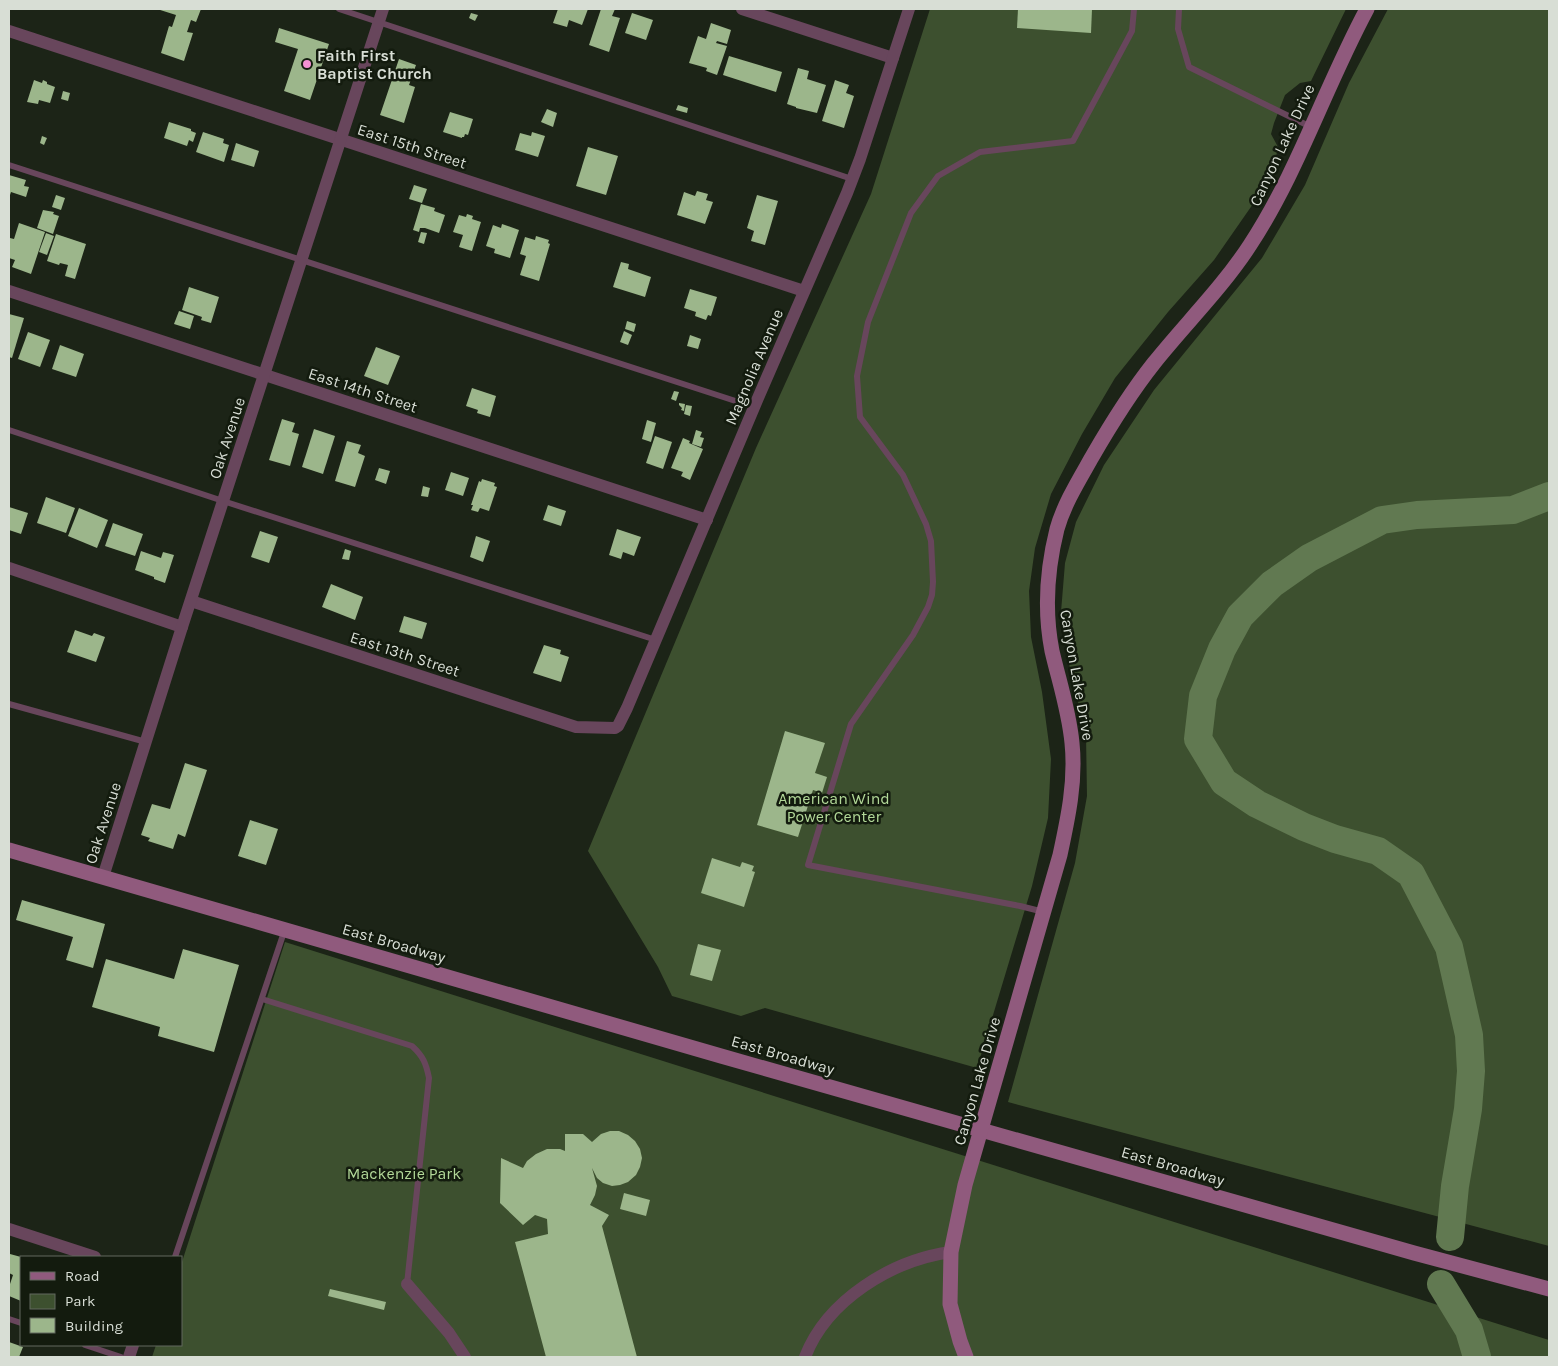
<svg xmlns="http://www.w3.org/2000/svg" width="1558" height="1366" font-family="Karla,sans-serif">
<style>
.green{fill:#3d502f}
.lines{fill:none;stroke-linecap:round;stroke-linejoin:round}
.river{stroke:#617951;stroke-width:28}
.building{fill:#9cb68b}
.lane{stroke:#68465c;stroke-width:6}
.street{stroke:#68465c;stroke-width:12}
.secondary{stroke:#905a7d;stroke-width:15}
.poi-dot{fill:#f491d3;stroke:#131b0e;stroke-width:2}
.labels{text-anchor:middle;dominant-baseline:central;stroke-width:5;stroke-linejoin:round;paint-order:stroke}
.poi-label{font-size:16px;font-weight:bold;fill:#d8ded5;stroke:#131b0e;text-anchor:start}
.street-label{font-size:16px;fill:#d8ded5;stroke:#131b0e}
.park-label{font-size:16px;fill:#b2d898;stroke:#131b0e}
</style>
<rect width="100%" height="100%" fill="#1c2417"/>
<g class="green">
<path d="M930,9H1346L1311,81L1300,83L1285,95L1274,123L1271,134L1278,147L1274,166L1262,191L1214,260L1168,312L1115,378L1082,434L1051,494L1035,548L1029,591L1031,637L1042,692L1051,759L1048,818L1032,886L977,1068L765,1008L741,1016L672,996L658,967L588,851L756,448L871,194Z"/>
<path d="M1388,9H1549V1246L1008,1102L1075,863L1087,796L1086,735L1070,669L1061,612L1065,563L1076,522L1104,465L1154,390L1262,258L1305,185L1349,83Z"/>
<path d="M285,942L1549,1340V1357H152L156,1345H181V1265Z"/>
</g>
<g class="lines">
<g class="river">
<path d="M1450,1237L1455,1186L1468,1109L1471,1071L1469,1035L1449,947L1411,874L1378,851L1335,839L1304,827L1257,804L1224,782L1198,739L1203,696L1222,649L1240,616L1272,584L1309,558L1382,520L1417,515L1513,510L1549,496"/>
<path d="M1441,1284L1469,1330L1477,1357"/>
</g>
</g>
<g class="building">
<path d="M157,9H201L196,22L191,20L187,32L193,33L184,61L161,53L169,26L172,27L176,15Z"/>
<path d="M558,9H588L582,25L569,20L567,27L553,23Z"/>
<path d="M601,9H615L612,16L620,18L609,52L589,45Z"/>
<path d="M1018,9H1092L1091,33L1017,28Z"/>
<path d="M471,13L478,15L475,21L469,18Z"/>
<path d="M632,13L653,20L646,40L625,33Z"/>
<path d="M711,23L731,30L727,44L717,41L716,43L727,46L717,75L706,71L707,68L689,63L698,36L706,39Z"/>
<path d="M279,28L329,44L310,100L284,91L298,49L275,42Z"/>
<path d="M729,56L782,72L776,92L723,75Z"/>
<path d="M399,59L416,65L409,85L415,87L404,123L380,115Z"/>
<path d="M798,68L809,71L807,79L826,85L817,113L796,108V107L787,104Z"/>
<path d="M34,80L42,83L43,80L47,82V84L55,87L50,103L39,100L38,104L27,102Z"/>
<path d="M835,80L849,85L846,93L854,96L844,128L822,121Z"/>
<path d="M63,91L70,93L68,101L61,99Z"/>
<path d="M678,105L688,108L687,113L676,110Z"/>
<path d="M547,109L557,113L553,127L541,122Z"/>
<path d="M450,112L473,119L468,135L465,134L464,137H462V138L443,132Z"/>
<path d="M169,122L191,129V131L196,133L193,142L189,140L187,146L164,138Z"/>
<path d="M203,132L224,139L223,143L229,145L224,162L196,152Z"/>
<path d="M532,132L545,136L538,157L515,150L520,133L531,136Z"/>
<path d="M42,136L47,138L44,145L40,143Z"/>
<path d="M236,143L259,151L254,167L231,160Z"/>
<path d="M588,147L618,156L606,195L576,186Z"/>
<path d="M9,175L26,180L24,186L29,187L26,197L11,192L9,198Z"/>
<path d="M414,185L427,189L422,203L409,199Z"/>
<path d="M697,191L708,194L706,200L713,202L705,224L677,215L684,192L695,196Z"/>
<path d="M56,195L65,198L61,210L52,207Z"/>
<path d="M757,195L778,201L765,245L751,241L754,231L747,228Z"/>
<path d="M421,204L435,208L434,211L445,215L439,233L425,228H420L419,232L413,230Z"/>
<path d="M43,210L54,212L53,214L59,216L53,234L37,228Z"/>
<path d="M467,214L473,216L472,219L481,222L472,251L459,247L463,235L453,232L459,215L466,217Z"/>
<path d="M19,223L45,232L31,274L12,267L15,260L9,258V242L10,238L14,239Z"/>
<path d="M502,224L519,230L510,258L494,253L495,249L486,246L493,225L501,228Z"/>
<path d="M421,232L427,233L424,244L418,242Z"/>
<path d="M46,233L54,236L47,255L39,252Z"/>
<path d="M56,234L86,244L75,279L65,276L68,265L60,263L59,265L47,261Z"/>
<path d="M536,236L549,240L548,243L550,244L539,281L520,275L526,256L520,254L525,237L535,240Z"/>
<path d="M621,262L629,264L628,269L651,277L645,297L613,287Z"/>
<path d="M189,287L219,297L211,323L201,320L202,317L182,310Z"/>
<path d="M690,289L717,297L711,316L708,315L706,320L695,316L696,312L684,308Z"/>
<path d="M179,311L194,316L190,329L174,324Z"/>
<path d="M9,314L24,318L12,358L9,357Z"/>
<path d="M627,321L636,324L634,332L625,329Z"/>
<path d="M624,331L632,335L628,345L620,342Z"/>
<path d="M28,332L50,340L40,367L18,359Z"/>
<path d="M690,335L701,339L698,349L687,346Z"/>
<path d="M60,345L84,354L76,377L52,369Z"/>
<path d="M376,347L400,356L388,385L364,376Z"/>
<path d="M472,388L496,396L490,417L477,413L478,410L466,406Z"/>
<path d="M674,391L679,392L676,401L671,399Z"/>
<path d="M679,403L685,404L684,411L681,410L682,408L679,405Z"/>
<path d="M686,405L692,406L690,416L684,414Z"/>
<path d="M282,419L295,423L292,432L299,434L290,466L269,460Z"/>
<path d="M647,420L656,423L651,442L642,439Z"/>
<path d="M314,429L335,436L323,474L302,467Z"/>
<path d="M696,430L702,432L700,437L704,438L701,447L692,444Z"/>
<path d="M655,436L672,442L663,469L646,463Z"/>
<path d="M683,438L690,441L689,443L703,449L690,480L681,476L683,472L671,468Z"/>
<path d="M347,441L361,445L358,453L365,456L355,487L335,481Z"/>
<path d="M379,468L390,471L386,484L375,480Z"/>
<path d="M451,472L469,478L463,496L445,490Z"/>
<path d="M482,479L495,483L494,486L497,487L489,511L480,508L478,512L471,510L473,505H471L479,481L481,482Z"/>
<path d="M423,486L430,488L428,497L421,496Z"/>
<path d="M46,497L75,508L66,533L37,523Z"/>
<path d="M548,505L566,511L561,526L543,520Z"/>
<path d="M9,507L28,513L21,534L9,530Z"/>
<path d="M79,508L108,520L97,548L68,536Z"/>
<path d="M113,523L143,534L135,556L105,546Z"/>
<path d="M617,529L641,537L634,556L623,552L621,559L609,555Z"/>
<path d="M260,531L278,537L269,563L251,557Z"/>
<path d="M476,536L490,541L483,562L470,557Z"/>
<path d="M345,549L351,551L349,560L342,559Z"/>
<path d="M141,551L161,558L163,552L174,555L165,583L154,579V577L135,570Z"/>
<path d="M331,584L363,597L355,620L322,607Z"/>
<path d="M404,616L427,623L422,639L399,632Z"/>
<path d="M75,630L92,636L94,633L105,637L96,662L67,652Z"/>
<path d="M544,645L561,650L560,654L569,657L561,682L533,673Z"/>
<path d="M785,731L825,743L815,773L827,777L822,793L813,790L798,837L757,825Z"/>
<path d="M185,763L207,770L185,837L178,834L173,849L148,841L150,838L141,835L152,804L170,809Z"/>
<path d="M250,820L278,829L266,865L238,856Z"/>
<path d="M712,858L740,867L742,862L754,866L752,871L755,872L744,907L701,893Z"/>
<path d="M22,900L105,924L93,968L66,960L73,937L16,920Z"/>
<path d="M698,944L721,950L712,981L690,975Z"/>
<path d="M183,949L239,965L214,1052L158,1036L160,1027L92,1007L106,959L174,979Z"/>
<path d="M610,1131H619L628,1135L635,1141L640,1149L642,1158L640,1167L636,1175L628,1182L620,1185L612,1186L603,1183L597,1178L592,1168L597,1186L595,1195L590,1205L609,1215L602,1226L637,1357H546L515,1242L548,1234L547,1219L535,1215L523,1225L500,1203L501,1158L523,1168L527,1161L536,1154L547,1149H560L565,1151V1134H583L592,1142L601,1134Z"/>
<path d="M624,1193L650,1200L646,1216L620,1209Z"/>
<path d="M10,1254L21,1257V1301L9,1296V1287L13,1275L9,1273Z"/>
<path d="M330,1289L386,1302L384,1310L328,1296Z"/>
<path d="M9,1342L23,1347L19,1357H9Z"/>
</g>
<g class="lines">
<g class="lane">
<path d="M339,9L852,179"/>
<path d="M1179,9L1178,29L1189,67L1311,127"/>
<path d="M9,165L754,407"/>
<path d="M9,430L223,501L656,640"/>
<path d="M9,704L146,742"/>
<path d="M1044,912L1020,906L808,865L851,724L913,635L928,607L932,595L933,582L931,541L926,524L903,475L860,417L857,376L868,322L911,213L938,176L980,152L1073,141L1132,31L1134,9"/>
<path d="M262,999L412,1046C423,1056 426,1063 429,1078L407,1284"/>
<path d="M175,1257L285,929"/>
<path d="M9,1319L21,1323"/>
<path d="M85,1345L121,1357"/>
</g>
<g class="street">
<path d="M742,9L893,58"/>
<path d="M9,31L804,291"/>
<path d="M9,291L707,520"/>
<path d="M9,568L182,627"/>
<path d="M191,601L576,727L615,728L618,726L627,708L758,398L847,193L860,159L909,9"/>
<path d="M103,877L182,627L383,9"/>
<path d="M9,1229L95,1257"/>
<path d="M407,1284L449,1333L465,1357"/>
<path d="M129,1357L133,1345"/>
<path d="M805,1357C827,1300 892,1260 951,1252"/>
</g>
<g class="secondary">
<path d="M9,850L721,1056L1414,1253L1549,1289"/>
<path d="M966,1357L960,1341L950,1304L951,1252L965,1185L1060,855C1068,818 1076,781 1072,743C1069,711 1059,681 1052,651C1044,610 1047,569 1057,529C1064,504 1079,480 1092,457C1111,424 1131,392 1154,363C1186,323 1222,288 1250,245C1298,172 1325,87 1367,9"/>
</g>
</g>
<circle class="poi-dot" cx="307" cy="64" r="5"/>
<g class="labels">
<g class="poi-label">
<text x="317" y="55">Faith First<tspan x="317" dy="18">Baptist Church</tspan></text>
</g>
<g class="street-label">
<text transform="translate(1282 145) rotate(-65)">Canyon Lake Drive</text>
<text transform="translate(412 146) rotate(18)">East 15th Street</text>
<text transform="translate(754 367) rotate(-67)">Magnolia Avenue</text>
<text transform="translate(363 390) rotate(18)">East 14th Street</text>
<text transform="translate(227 438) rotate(-72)">Oak Avenue</text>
<text transform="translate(405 654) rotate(18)">East 13th Street</text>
<text transform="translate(1077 675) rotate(80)">Canyon Lake Drive</text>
<text transform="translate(103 823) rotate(-72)">Oak Avenue</text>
<text transform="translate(394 943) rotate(16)">East Broadway</text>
<text transform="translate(783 1055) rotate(16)">East Broadway</text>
<text transform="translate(977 1081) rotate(-74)">Canyon Lake Drive</text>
<text transform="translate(1173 1166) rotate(16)">East Broadway</text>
</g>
<g class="park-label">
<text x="834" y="798">American Wind<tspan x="834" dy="18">Power Center</tspan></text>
<text x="404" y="1173">Mackenzie Park</text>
</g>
</g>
<rect width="1558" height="1366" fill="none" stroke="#d8ded5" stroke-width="20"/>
<rect x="20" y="1256" width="162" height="90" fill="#131b0e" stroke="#62695e"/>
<rect x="30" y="1272" width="25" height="8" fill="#905a7d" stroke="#62695e"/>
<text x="65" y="1281" font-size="15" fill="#d8ded5">Road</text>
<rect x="30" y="1294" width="25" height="15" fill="#3d502f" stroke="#62695e"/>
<text x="65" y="1306" font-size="15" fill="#d8ded5">Park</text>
<rect x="30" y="1318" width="25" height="15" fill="#9cb68b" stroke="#62695e"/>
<text x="65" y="1331" font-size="15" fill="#d8ded5">Building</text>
</svg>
